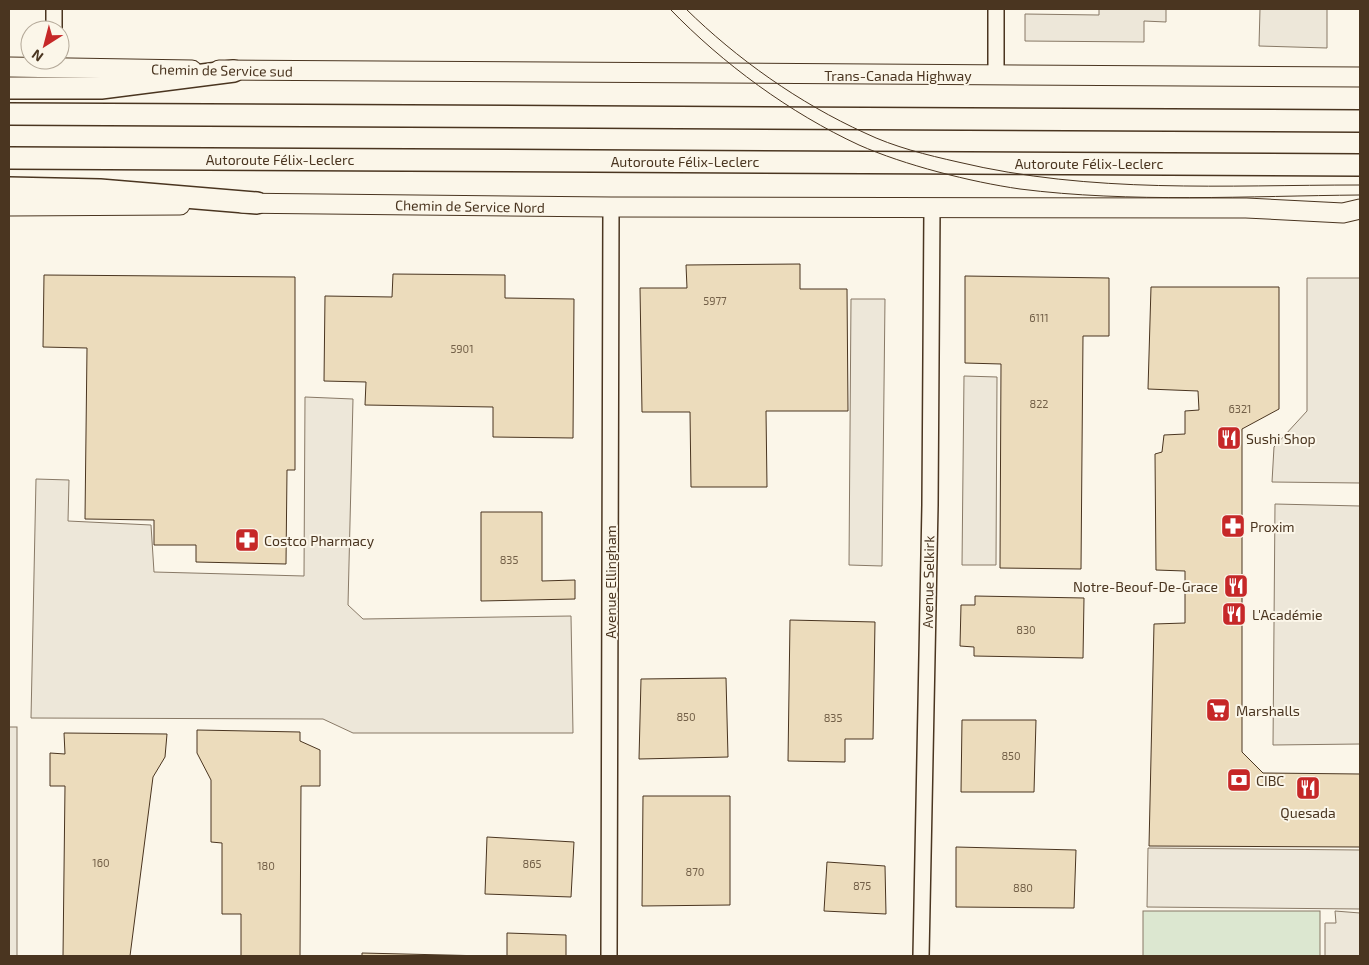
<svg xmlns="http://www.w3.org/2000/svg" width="1369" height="965" font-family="'Exo 2',sans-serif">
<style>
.green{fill:#dce7d0;stroke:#887966}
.parking{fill:#ede7d9;stroke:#887966}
.building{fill:#ecdcbc;stroke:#4a3520}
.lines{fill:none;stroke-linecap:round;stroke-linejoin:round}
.minor-casing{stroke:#4a3520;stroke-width:18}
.major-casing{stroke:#4a3520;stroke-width:21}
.highway-casing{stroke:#4a3520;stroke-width:24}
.minor{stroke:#fbf6e9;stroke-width:15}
.major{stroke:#fbf6e9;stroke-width:19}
.highway{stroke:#fbf6e9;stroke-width:21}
.tram{stroke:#4a3520;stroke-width:1}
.labels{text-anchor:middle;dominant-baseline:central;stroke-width:4;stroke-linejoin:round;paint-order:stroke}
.number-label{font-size:11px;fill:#725f47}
.street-label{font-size:14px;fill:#4a3520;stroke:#fbf6e9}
.poi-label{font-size:14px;fill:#4a3520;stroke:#fbf6e9;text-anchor:start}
</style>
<rect width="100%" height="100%" fill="#fbf6e9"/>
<rect class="green" x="1143" y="911" width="177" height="45"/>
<g class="parking">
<path d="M1099,9H1166V22L1144,21V42L1025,41V14L1099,15Z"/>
<path d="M1260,9H1327V48L1259,46Z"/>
<path d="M1307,278H1360V483L1272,482L1274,447L1307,411Z"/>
<path d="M851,299H885L882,566L849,565Z"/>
<path d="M964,376L997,377L996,565H962Z"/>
<path d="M305,397L353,399L348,605L363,619L571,616L573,733H353L323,719L31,718L36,479L69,480L68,521L151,525L154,572L304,576Z"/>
<path d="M1275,504L1360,506V744L1273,745Z"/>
<rect x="9" y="727" width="8" height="229"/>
<path d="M1148,848L1360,850V909L1147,907Z"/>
<path d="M1335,911L1360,913V956H1325V923H1336Z"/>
</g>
<g class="building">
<path d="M800,264V289H847L848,411H766L767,487H691L690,412H642L640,288H687L686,265Z"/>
<path d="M393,274L505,275V298L574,299L573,438L493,437V407L365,405L366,382L324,381L325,296L392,297Z"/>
<path d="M44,275L295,277V470H287L286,564L196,562V545H154V520L85,519L87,348L43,347Z"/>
<path d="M965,276L1109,278V336H1083L1081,569L1000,568L1001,364L965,363Z"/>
<path d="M1151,287H1279V409L1242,429V752L1263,773L1360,774V847L1149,846L1154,624L1185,623V571L1156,570L1155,454L1162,452L1164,435L1185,434V411L1199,410L1198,391L1148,389Z"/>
<path d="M481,512H542V581L575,580V599L481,601Z"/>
<path d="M975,596L1084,598L1083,658L974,656V647L960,646L961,605H975Z"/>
<path d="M790,620L875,622L873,739H845V762L788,761Z"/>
<path d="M726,678L728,757L639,759L641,679Z"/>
<path d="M962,720H1036L1034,792H961Z"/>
<path d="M197,730L300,732V741L320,750V786H301L300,956H241V914H222V843L211,842V780L197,753Z"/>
<path d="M64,733L167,734L165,757L153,777L130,956H63L65,786H50V753L65,754Z"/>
<path d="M643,796H730V905L642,906Z"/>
<path d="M487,837L574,842L571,897L485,894Z"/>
<path d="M956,847L1076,850L1074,908L956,907Z"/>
<path d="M827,862L885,866L886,914L824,911Z"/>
<path d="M507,933L566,935V956H507Z"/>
<path d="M362,953L487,956H362Z"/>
</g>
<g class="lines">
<defs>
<g id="minor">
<path d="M54,30V9"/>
<path d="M996,75V9"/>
<path d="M609,956L611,207"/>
<path d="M921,956L930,505L932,209"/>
</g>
<g id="major">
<path d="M9,67L192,70"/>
<path d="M219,70L1360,77"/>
<path d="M242,203L611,207L1246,208L1343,213L1360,209"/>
<path d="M9,206L180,205"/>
</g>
<g id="highway">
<path d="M9,88H101L234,71"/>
<path d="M9,114L1360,121"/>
<path d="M9,158L1360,165"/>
<path d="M9,188L100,190L257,203"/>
</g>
</defs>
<use href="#minor" class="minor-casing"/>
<use href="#major" class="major-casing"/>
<use href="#highway" class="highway-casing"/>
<use href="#minor" class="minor"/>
<use href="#major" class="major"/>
<use href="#highway" class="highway"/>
<g class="tram">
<path d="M670,9C723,64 790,113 859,145C904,165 971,182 1020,189C1130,203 1249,196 1360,195"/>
<path d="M686,9C737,59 799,103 865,133C894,147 927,155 958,162C1092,194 1224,185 1360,185"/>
</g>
</g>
<defs>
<symbol id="restaurant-square" viewBox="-11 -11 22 22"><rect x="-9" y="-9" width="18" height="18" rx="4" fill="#c62828" stroke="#fbf6e9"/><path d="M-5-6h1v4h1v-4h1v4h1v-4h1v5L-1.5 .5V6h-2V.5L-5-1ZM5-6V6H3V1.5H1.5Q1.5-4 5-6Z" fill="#fff"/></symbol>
<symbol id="pharmacy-square" viewBox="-11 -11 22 22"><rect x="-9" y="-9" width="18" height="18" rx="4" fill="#c62828" stroke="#fbf6e9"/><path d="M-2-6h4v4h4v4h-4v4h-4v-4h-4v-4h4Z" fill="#fff"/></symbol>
<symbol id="supermarket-square" viewBox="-11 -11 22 22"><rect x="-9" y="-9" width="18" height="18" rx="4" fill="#c62828" stroke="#fbf6e9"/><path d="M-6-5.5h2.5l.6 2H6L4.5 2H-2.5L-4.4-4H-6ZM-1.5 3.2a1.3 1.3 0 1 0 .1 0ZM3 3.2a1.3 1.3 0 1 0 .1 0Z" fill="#fff"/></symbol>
<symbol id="bank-square" viewBox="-11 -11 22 22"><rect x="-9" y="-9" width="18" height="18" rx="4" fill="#c62828" stroke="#fbf6e9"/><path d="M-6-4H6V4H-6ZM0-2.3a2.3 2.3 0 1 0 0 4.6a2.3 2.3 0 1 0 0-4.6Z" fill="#fff"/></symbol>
</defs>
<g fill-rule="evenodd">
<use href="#restaurant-square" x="1215" y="424" width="28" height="28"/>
<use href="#pharmacy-square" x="1219" y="512" width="28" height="28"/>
<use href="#pharmacy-square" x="233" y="526" width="28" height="28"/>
<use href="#restaurant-square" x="1222" y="572" width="28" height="28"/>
<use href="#restaurant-square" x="1220" y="600" width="28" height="28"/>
<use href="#supermarket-square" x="1204" y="696" width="28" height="28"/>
<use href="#bank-square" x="1225" y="766" width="28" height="28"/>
<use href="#restaurant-square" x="1294" y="774" width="28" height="28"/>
</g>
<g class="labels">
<g class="number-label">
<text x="715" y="300">5977</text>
<text x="1039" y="317">6111</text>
<text x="462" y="348">5901</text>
<text x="1039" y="403">822</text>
<text x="1240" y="408">6321</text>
<text x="509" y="559">835</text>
<text x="1026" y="629">830</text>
<text x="686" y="716">850</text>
<text x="833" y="717">835</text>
<text x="1011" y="755">850</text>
<text x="101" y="862">160</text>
<text x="532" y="863">865</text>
<text x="266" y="865">180</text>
<text x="695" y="871">870</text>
<text x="862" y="885">875</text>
<text x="1023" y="887">880</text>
</g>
<g class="street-label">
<text transform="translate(222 70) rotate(1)">Chemin de Service sud</text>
<text x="898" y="75">Trans-Canada Highway</text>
<text x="280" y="159">Autoroute Félix-Leclerc</text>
<text x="685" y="161">Autoroute Félix-Leclerc</text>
<text x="1089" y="163">Autoroute Félix-Leclerc</text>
<text transform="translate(470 206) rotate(1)">Chemin de Service Nord</text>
<text transform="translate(610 582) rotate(-90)">Avenue Ellingham</text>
<text transform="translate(928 582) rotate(-89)">Avenue Selkirk</text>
</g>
<g class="poi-label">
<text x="1246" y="438">Sushi Shop</text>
<text x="1250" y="526">Proxim</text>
<text x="264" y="540">Costco Pharmacy</text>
<text x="1218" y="586" text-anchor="end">Notre-Beouf-De-Grace</text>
<text x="1252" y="614">L'Académie</text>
<text x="1236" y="710">Marshalls</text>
<text x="1256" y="780">CIBC</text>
<text x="1308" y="812" text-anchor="middle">Quesada</text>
</g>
</g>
<rect width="1369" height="965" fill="none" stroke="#4a3520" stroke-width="20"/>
<g transform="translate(45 45) rotate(216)"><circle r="24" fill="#fbf6e9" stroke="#b4a999"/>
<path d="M0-4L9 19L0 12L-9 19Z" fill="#c62828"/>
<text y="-8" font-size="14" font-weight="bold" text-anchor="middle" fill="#4a3520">N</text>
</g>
</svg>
